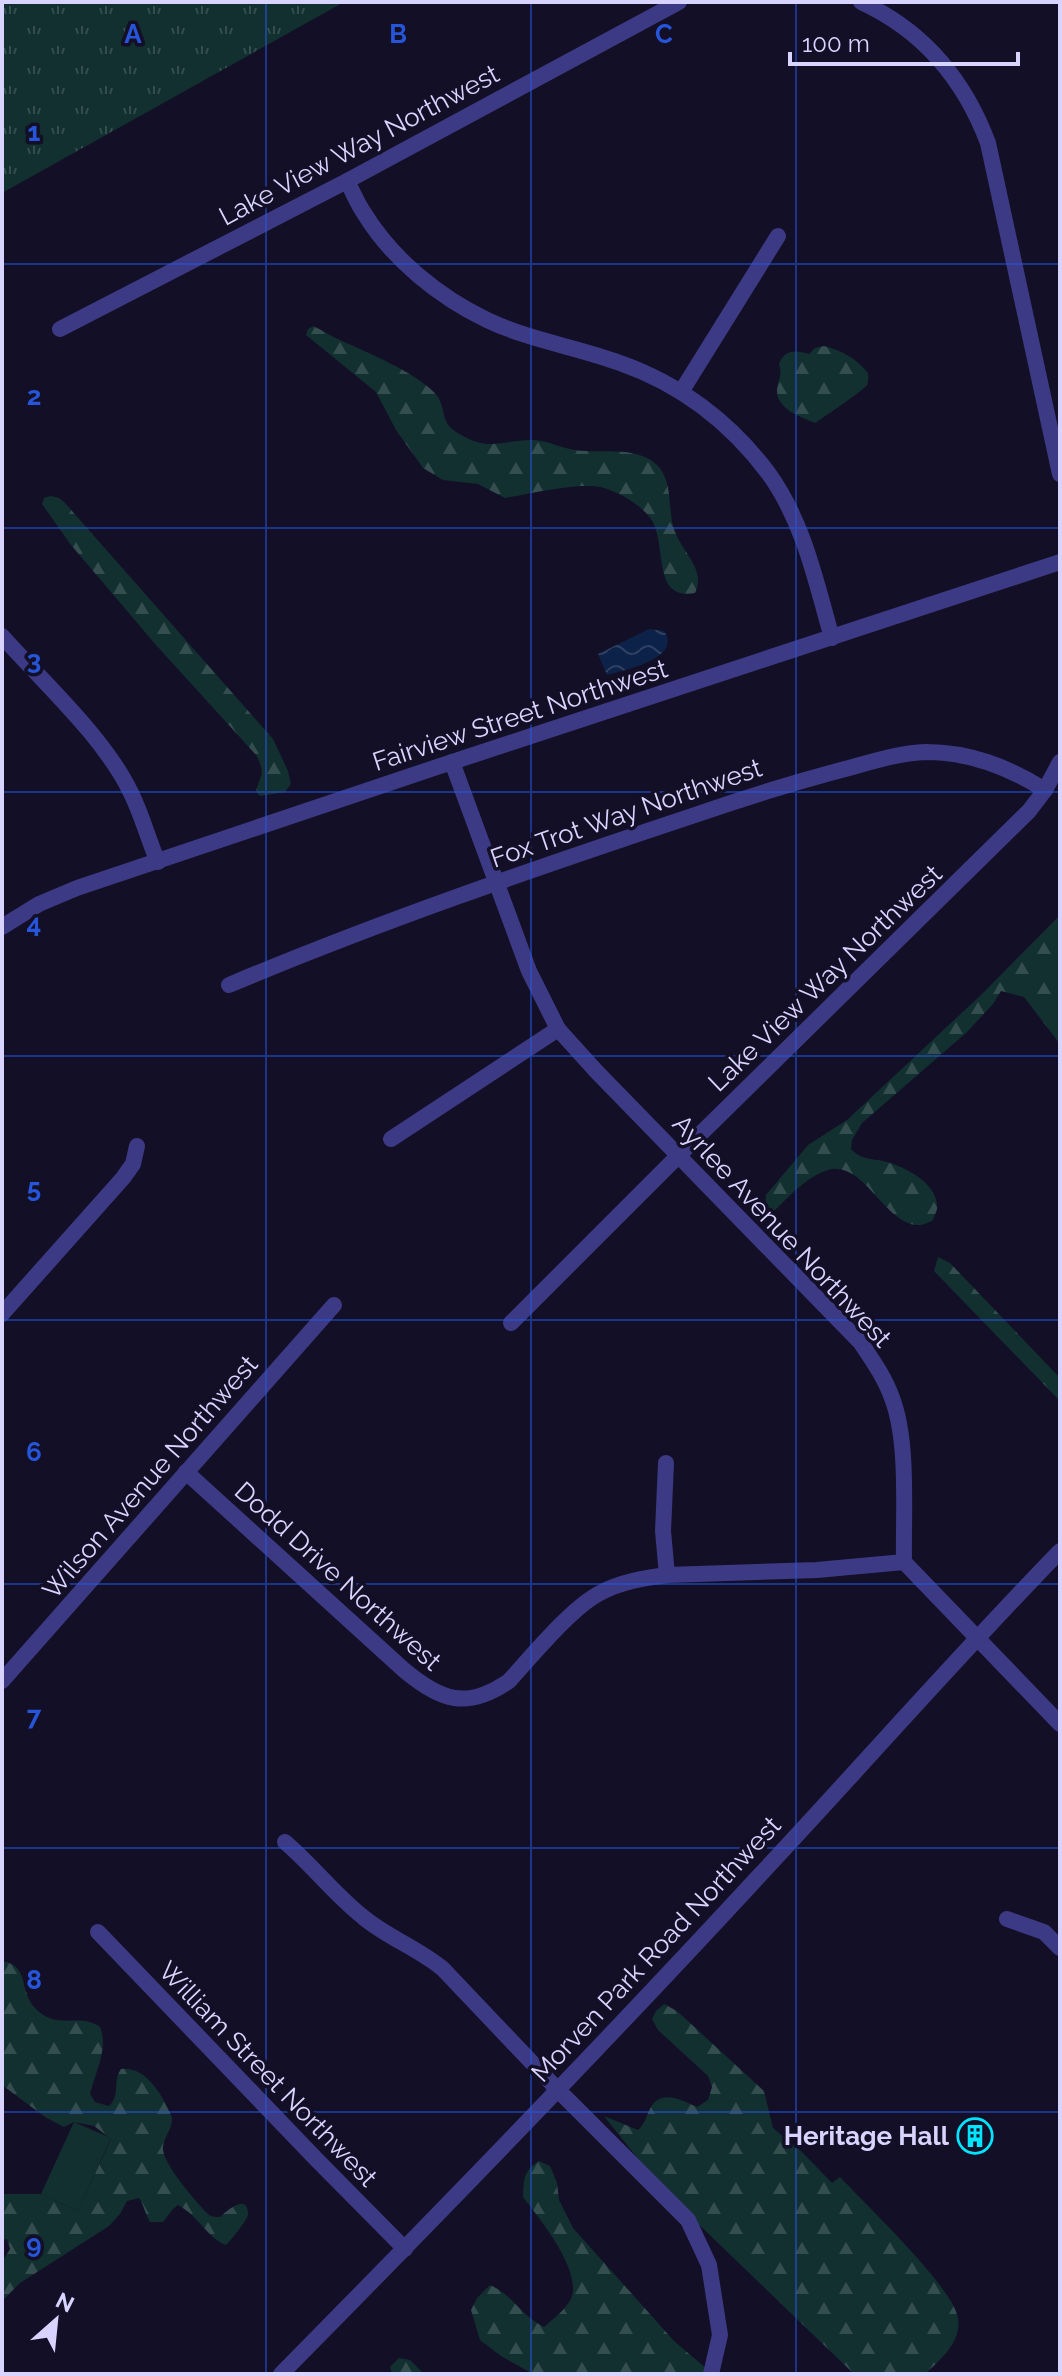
<svg xmlns="http://www.w3.org/2000/svg" width="1062" height="2376" font-family="Raleway,sans-serif">
<style>
.grass{fill:#12302f}
.forest{fill:url(#forest-firs)}
.park{fill:url(#park-tufts)}
.water{fill:url(#water-waves)}
.lines{fill:none;stroke-linecap:round;stroke-linejoin:round}
.minor{stroke:#3d3a85;stroke-width:16}
.grid{fill:none;stroke:#2655da;stroke-width:2;stroke-opacity:0.55}
.labels{text-anchor:middle;dominant-baseline:central;stroke-width:7;stroke-linejoin:round;paint-order:stroke}
.street-label{font-size:26px;fill:#d9d4ff;stroke:#130f26}
.poi-label{font-size:26px;font-weight:bold;fill:#d9d4ff;stroke:#130f26;text-anchor:end}
.grid-label{font-size:26px;text-anchor:middle;font-weight:bold;fill:#2655da;stroke:#130f26;stroke-width:7;stroke-linejoin:round;paint-order:stroke}
</style>
<defs>
<pattern id="forest-firs" width="22" height="20" patternUnits="userSpaceOnUse" patternTransform="scale(2)"><rect width="22" height="20" fill="#12302f"/><path d="M5 1l3.5 6h-7zM16 11l3.5 6h-7z" fill="#344d4e"/></pattern>
<pattern id="park-tufts" width="24" height="20" patternUnits="userSpaceOnUse" patternTransform="scale(2)"><rect width="24" height="20" fill="#12302f"/><path d="M3 7l-1-3M5 7V3M7 7l1-3M15 17l-1-3M17 17v-4M19 17l1-3" fill="none" stroke="#344d4e"/></pattern>
<pattern id="water-waves" width="16" height="10" patternUnits="userSpaceOnUse" patternTransform="scale(2)"><rect width="16" height="10" fill="#0c2248"/><path d="M0 5q4-4 8 0t8 0" fill="none" stroke="#2f4163"/></pattern>
</defs>
<rect width="100%" height="100%" fill="#130f26"/>
<path class="grass" d="M74,2122L111,2138L78,2211L41,2194Z"/>
<g class="forest">
<path d="M313,326C322,330 330,336 340,340C368,353 413,371 435,393C443,402 442,411 446,421C449,429 461,435 469,439C490,450 512,439 534,440C549,441 561,448 575,450C600,454 636,445 657,465C675,483 666,513 676,534C685,555 706,571 695,593C651,601 668,545 651,519C641,505 621,493 604,488C583,481 529,494 505,498L478,484L443,480L423,468L396,430L376,392L306,335L308,329Z"/>
<path d="M824,346C841,350 857,359 868,373C868,379 869,381 866,386C861,392 824,417 815,423C801,417 776,409 777,390C778,379 783,375 779,364C785,349 795,350 809,354L815,348Z"/>
<path d="M51,496L59,498L65,503L273,739L288,771L291,784L285,792L260,796L256,790C262,773 265,772 256,755L156,645L71,545L42,504L44,498Z"/>
<path d="M1060,915V1044L1024,997L1001,991L993,1004L966,1033L862,1123L852,1140L851,1149C862,1161 873,1158 887,1162C907,1168 939,1184 937,1209C937,1210 933,1220 932,1221C928,1222 924,1225 920,1225C886,1228 864,1159 828,1170C806,1177 790,1196 774,1211L765,1209L766,1195L808,1145L847,1120L981,995Z"/>
<path d="M938,1257L950,1263L1060,1378V1401L934,1271Z"/>
<path d="M2,1961C31,1966 18,1992 36,2009C58,2031 79,2012 100,2027C109,2048 95,2073 90,2094L95,2102L109,2106C121,2095 112,2082 121,2069C147,2066 163,2097 172,2117C173,2129 164,2136 163,2147C161,2162 197,2203 208,2214C212,2217 214,2217 220,2217C226,2211 248,2192 248,2214C249,2218 230,2242 226,2245C208,2239 199,2216 178,2205L173,2209L163,2222H150C145,2214 144,2205 139,2198L127,2201L120,2214L109,2226L20,2283L2,2301V2262L10,2249L7,2239L2,2240V2194H41L78,2211L111,2139L94,2126L74,2122L64,2127L45,2117L2,2085Z"/>
<path d="M664,2004L677,2011L764,2091L773,2128L802,2152L832,2183L840,2177C865,2204 953,2287 958,2318C962,2342 940,2360 925,2374H854L662,2189L604,2116L638,2130C644,2124 645,2121 648,2113C658,2088 677,2098 697,2107L708,2100L712,2087L708,2076L658,2030L652,2019L656,2011Z"/>
<path d="M539,2161L550,2166L557,2183L559,2200L573,2228L675,2342L713,2374H533L501,2356L480,2340L471,2310L477,2298L490,2285C512,2294 520,2315 544,2327C552,2320 566,2309 571,2299C583,2271 539,2218 523,2197C524,2179 523,2171 539,2161Z"/>
<path d="M399,2358L410,2360L424,2374H392L390,2367Z"/>
</g>
<path class="park" d="M2,2H344L2,193Z"/>
<path class="water" d="M649,629L664,631C683,658 625,670 607,675L598,654Z"/>
<g class="lines">
<g class="minor">
<path d="M861,2C924,31 964,79 988,143L1060,474"/>
<path d="M347,181C353,192 357,203 364,213C392,259 439,297 487,320C529,340 576,347 620,363C680,384 731,423 769,474C804,523 816,582 832,638"/>
<path d="M60,329L347,181L679,2"/>
<path d="M681,392L778,236"/>
<path d="M2,636C43,682 105,738 131,793C142,815 148,839 158,862"/>
<path d="M452,762L529,971L558,1029L596,1071L861,1343C873,1361 885,1378 892,1398C909,1442 903,1514 904,1562L1060,1724"/>
<path d="M2,927L39,904L77,888L452,762L1060,562"/>
<path d="M229,985C381,921 536,868 692,816C744,798 795,782 849,768C874,761 899,753 926,752C970,752 1008,767 1045,790"/>
<path d="M391,1139L558,1029"/>
<path d="M2,1314L123,1178L133,1164L137,1146"/>
<path d="M511,1323L679,1155L1029,811L1045,790L1060,762"/>
<path d="M666,1463L663,1531L667,1575"/>
<path d="M186,1472L404,1670C441,1701 467,1710 509,1681C532,1656 571,1608 600,1593C620,1582 644,1578 667,1575L817,1570L904,1562"/>
<path d="M2,1681L334,1305"/>
<path d="M285,1842C313,1866 335,1895 363,1917C388,1938 418,1948 443,1969L557,2089L688,2220L709,2265L714,2297L720,2335L711,2374"/>
<path d="M1007,1919L1044,1932L1060,1948"/>
<path d="M98,1932L317,2160L405,2249"/>
<path d="M281,2374C443,2210 603,2045 759,1876C860,1768 957,1657 1060,1551"/>
</g>
</g>
<path class="grid" d="M266,2V2374M531,2V2374M796,2V2374M2,264H1060M2,528H1060M2,792H1060M2,1056H1060M2,1320H1060M2,1584H1060M2,1848H1060M2,2112H1060"/>
<defs>
<symbol id="building-ring" viewBox="-11 -11 22 22"><circle r="9.5" fill="#130f26" stroke="#00e5ff" stroke-width="1.5"/><path d="M-4-6H4V6H1V3H-1V6H-4ZM-2.5-4.3h1.7v1.8h-1.7ZM.8-4.3h1.7v1.8H.8ZM-2.5-1h1.7V.8h-1.7ZM.8-1h1.7V.8H.8Z" fill="#00e5ff"/></symbol>
</defs>
<g fill-rule="evenodd">
<use href="#building-ring" x="955" y="2116" width="40" height="40"/>
</g>
<g class="labels">
<g class="street-label">
<text transform="translate(359 145) rotate(-28)">Lake View Way Northwest</text>
<text transform="translate(520 715) rotate(-18)">Fairview Street Northwest</text>
<text transform="translate(626 813) rotate(-19)">Fox Trot Way Northwest</text>
<text transform="translate(825 978) rotate(-44)">Lake View Way Northwest</text>
<text transform="translate(782 1231) rotate(47)">Ayrlee Avenue Northwest</text>
<text transform="translate(150 1477) rotate(-49)">Wilson Avenue Northwest</text>
<text transform="translate(338 1576) rotate(42)">Dodd Drive Northwest</text>
<text transform="translate(656 1949) rotate(-47)">Morven Park Road Northwest</text>
<text transform="translate(268 2074) rotate(46)">William Street Northwest</text>
</g>
<g class="poi-label">
<text x="949" y="2136">Heritage Hall</text>
</g>
</g>
<g class="grid-label">
<text x="133" y="43">A</text>
<text x="398" y="43">B</text>
<text x="664" y="43">C</text>
<text x="34" y="141">1</text>
<text x="34" y="405">2</text>
<text x="34" y="669">3</text>
<text x="34" y="933">4</text>
<text x="34" y="1197">5</text>
<text x="34" y="1461">6</text>
<text x="34" y="1725">7</text>
<text x="34" y="1989">8</text>
<text x="34" y="2253">9</text>
</g>
<rect width="1062" height="2376" fill="none" stroke="#d9d4ff" stroke-width="8"/>
<g transform="translate(56 2320) rotate(27)" stroke="#130f26" stroke-width="6" paint-order="stroke">
<path d="M0-6L14 30L0 20L-14 30Z" fill="#d9d4ff"/>
<text y="-12" font-size="22" font-weight="bold" text-anchor="middle" fill="#d9d4ff">N</text>
</g>
<path d="M790 52v12h228v-12" fill="none" stroke="#d9d4ff" stroke-width="4"/>
<text x="802" y="52" font-size="24" fill="#d9d4ff" stroke="#130f26" stroke-width="6" paint-order="stroke">100 m</text>
</svg>
